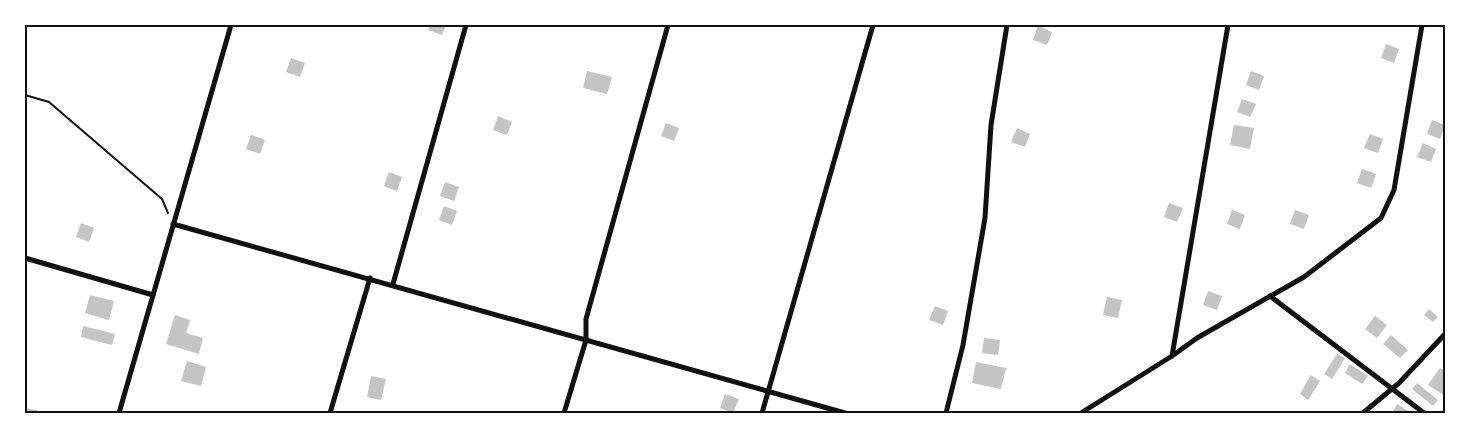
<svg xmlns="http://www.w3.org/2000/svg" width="1470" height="438" font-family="Rubik,sans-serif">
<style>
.building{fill:#c4c4c4}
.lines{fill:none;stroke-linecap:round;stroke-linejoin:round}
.path{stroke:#111;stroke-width:2}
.minor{stroke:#111;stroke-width:5}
.neatline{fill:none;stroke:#111;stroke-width:2}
</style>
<rect width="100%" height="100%" fill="#fff"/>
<g class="building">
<path d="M430,25H446L442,35L428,30Z"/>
<path d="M1038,26L1052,32L1047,45L1033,40Z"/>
<path d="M1386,44L1399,49L1394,63L1381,58Z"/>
<path d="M291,58L305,63L300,77L286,72Z"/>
<path d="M587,71L612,77L607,94L583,88Z"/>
<path d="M1251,71L1264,76L1259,90L1246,85Z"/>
<path d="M1242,99L1256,104L1250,117L1237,112Z"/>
<path d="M498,116L512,122L507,135L493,130Z"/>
<path d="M1432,120L1445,125L1440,139L1427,134Z"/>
<path d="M666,123L679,128L674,141L661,136Z"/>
<path d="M1234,125L1254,128L1250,149L1230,145Z"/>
<path d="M1017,128L1030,134L1025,147L1011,142Z"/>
<path d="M1370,134L1383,139L1378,153L1364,148Z"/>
<path d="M251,135L265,140L260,154L246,149Z"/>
<path d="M1423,143L1436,149L1431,162L1417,157Z"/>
<path d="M1362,169L1376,174L1371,188L1357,183Z"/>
<path d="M389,172L402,177L397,191L384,186Z"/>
<path d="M445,182L459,187L454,201L440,196Z"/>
<path d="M1169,203L1183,208L1177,222L1164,217Z"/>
<path d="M444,206L457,211L452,225L439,220Z"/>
<path d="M1232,210L1245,215L1240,229L1227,224Z"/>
<path d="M1295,210L1309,215L1304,229L1290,224Z"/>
<path d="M81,223L94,228L89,242L76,237Z"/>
<path d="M1208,291L1222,296L1217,310L1203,305Z"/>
<path d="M90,295L114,301L109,320L85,313Z"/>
<path d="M1107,297L1122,300L1118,318L1103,315Z"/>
<path d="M935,306L948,311L943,325L929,320Z"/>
<path d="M1429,309L1438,317L1433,322L1424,315Z"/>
<path d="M175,315L190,320L186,333L203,338L199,354L166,344Z"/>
<path d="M1375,316L1387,325L1377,338L1365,329Z"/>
<path d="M83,326L115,334L112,345L81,337Z"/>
<path d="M1391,335L1408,350L1400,358L1383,344Z"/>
<path d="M984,338L1000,340L998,355L982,353Z"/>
<path d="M1337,354L1345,358L1332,379L1324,374Z"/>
<path d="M187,361L206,367L201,386L181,381Z"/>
<path d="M976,362L1006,368L1001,389L972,383Z"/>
<path d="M1350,364L1368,376L1362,384L1345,373Z"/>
<path d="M1440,368L1445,371V396L1428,385Z"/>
<path d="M1311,375L1320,381L1308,400L1300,394Z"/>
<path d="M371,376L386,379L381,400L367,397Z"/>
<path d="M1417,383L1438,400L1433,406L1412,389Z"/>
<path d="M725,394L739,399L733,413L720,408Z"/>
<path d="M1397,404L1411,413H1392Z"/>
<path d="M25,408L37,410L36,413H25Z"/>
</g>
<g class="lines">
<path class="path" d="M25,95L49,102L162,199L168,213"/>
<g class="minor">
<path d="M173,224L845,413"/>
<path d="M25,258L153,295"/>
<path d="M393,284L466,25"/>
<path d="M1270,296L1424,413"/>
<path d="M1172,356L1228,25"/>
<path d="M119,413L231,25"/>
<path d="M330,413L370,278"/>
<path d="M564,413L586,340V319L668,25"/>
<path d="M762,413L873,25"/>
<path d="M946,413L963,345L985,218L991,125L1007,25"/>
<path d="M1081,413L1172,356L1197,338L1304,277L1381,218L1394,190L1422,25"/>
<path d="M1363,413L1399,383L1445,334"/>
</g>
</g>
<rect width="1470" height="438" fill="none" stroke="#ffffff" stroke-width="52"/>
<rect x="26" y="26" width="1418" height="386" class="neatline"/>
</svg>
